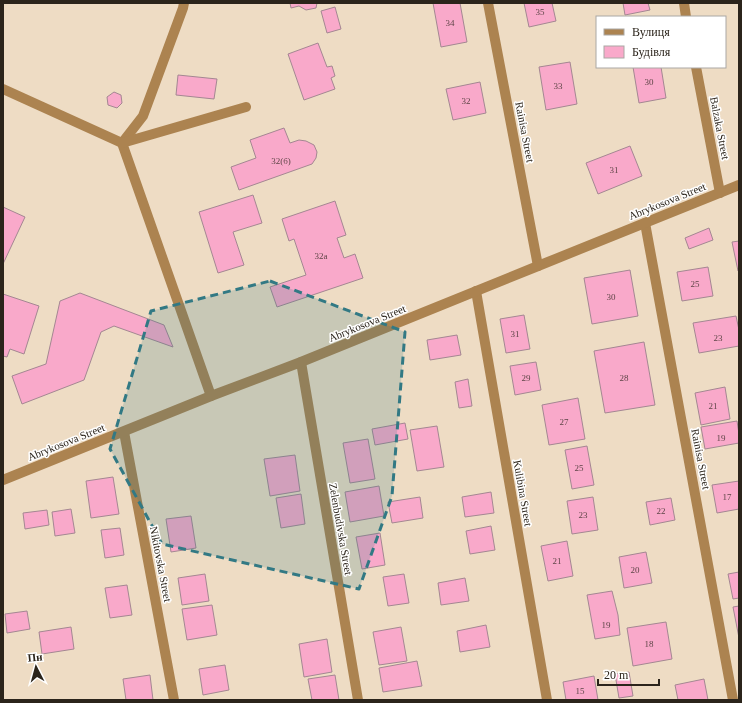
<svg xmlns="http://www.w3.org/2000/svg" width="742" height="703" font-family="'Times New Roman',serif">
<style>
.building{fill:#f9a9ca;stroke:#a48792}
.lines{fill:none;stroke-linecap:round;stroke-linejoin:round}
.minor{stroke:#ac8350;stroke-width:10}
.marked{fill:#327984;fill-opacity:0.2;stroke:#327984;stroke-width:3;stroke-dasharray:8 5;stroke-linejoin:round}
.labels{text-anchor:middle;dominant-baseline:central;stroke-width:3;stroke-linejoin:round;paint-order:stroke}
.number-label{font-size:9px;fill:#5e4547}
.street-label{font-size:11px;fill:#2b241b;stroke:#fff}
</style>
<rect width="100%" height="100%" fill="#eedcc4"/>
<g class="building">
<path d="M290,3H317L316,8L306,10L299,6L291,8Z"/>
<path d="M433,3H460L467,42L441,47Z"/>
<path d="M524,3H552L556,21L529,27Z"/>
<path d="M623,3H648L650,10L625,15Z"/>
<path d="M335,7L341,29L327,33L321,11Z"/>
<path d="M318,43L327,67L332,66L335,76L331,78L335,89L304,100L288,54Z"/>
<path d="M570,62L577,104L546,110L539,67Z"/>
<path d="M633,67H661L666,98L639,103Z"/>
<path d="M178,75L217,79L214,99L176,95Z"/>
<path d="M480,82L486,113L453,120L446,89Z"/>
<path d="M114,92L121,95L122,103L117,108L108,105L107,97Z"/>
<path d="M284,128L290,143L299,140L306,141L314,145L317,152L316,158L312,164L239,190L231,167L256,158L250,140Z"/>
<path d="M630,146L642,176L598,194L586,163Z"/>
<path d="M253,195L262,223L233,232L244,265L218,273L199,212Z"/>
<path d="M335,201L346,235L337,238L344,258L355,254L363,278L277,307L270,287L306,275L294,239L289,241L282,219Z"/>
<path d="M3,207L25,217L3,264Z"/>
<path d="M709,228L713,240L689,249L685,238Z"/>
<path d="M739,241V271H738L732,242Z"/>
<path d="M708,267L713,296L682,301L677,272Z"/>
<path d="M630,270L638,316L592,324L584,278Z"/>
<path d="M80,293L164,325L173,347L114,326L101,332L84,380L22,404L12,376L46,364L60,301Z"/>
<path d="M3,294L39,306L24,354L10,349L7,357L3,356Z"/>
<path d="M524,315L530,349L506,353L500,319Z"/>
<path d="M736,316L739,330V346L699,353L693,323Z"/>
<path d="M457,335L461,355L430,360L427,340Z"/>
<path d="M644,342L655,405L605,413L594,351Z"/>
<path d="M536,362L541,390L515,395L510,366Z"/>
<path d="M468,379L472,406L459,408L455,382Z"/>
<path d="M725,387L730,419L701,425L695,393Z"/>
<path d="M578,398L585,439L549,445L542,405Z"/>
<path d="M737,421L739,434V443L705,449L701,427Z"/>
<path d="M405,423L408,439L375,445L372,429Z"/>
<path d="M437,426L444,467L417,471L410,430Z"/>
<path d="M368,439L375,479L350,483L343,443Z"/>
<path d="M587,446L594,485L572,489L565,450Z"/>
<path d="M295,455L300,491L270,496L264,459Z"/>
<path d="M113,477L119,514L91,518L86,481Z"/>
<path d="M739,481V509L717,513L712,485Z"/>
<path d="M379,486L384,516L350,522L345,492Z"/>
<path d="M491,492L494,513L465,517L462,497Z"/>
<path d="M301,494L305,524L281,528L276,498Z"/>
<path d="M420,497L423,518L392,523L388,502Z"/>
<path d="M593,497L598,530L572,534L567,501Z"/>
<path d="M671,498L675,520L650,525L646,502Z"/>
<path d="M71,509L75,533L55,536L52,512Z"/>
<path d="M47,510L49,525L25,529L23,513Z"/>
<path d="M191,516L196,548L171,552L166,519Z"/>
<path d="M491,526L495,550L470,554L466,531Z"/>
<path d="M120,528L124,555L105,558L101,530Z"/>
<path d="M380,533L385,565L362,569L356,537Z"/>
<path d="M567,541L573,576L548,581L541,546Z"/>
<path d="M646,552L652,583L624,588L619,557Z"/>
<path d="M739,572V598L733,599L728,574Z"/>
<path d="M205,574L209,601L182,605L178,578Z"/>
<path d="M404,574L409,603L388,606L383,577Z"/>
<path d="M465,578L469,601L441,605L438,583Z"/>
<path d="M127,585L132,615L110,618L105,588Z"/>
<path d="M612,591L618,615L620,635L595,639L587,595Z"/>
<path d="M212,605L217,635L187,640L182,609Z"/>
<path d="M739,606V638L733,607Z"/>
<path d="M27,611L30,629L7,633L5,614Z"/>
<path d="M666,622L672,659L633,666L627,628Z"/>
<path d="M486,625L490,647L460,652L457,631Z"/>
<path d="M71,627L74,649L42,654L39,632Z"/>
<path d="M401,627L407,661L379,665L373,632Z"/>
<path d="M327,639L332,672L304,677L299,644Z"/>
<path d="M417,661L422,686L383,692L379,668Z"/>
<path d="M225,665L229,690L203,695L199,669Z"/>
<path d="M629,672L633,696L619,698L615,674Z"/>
<path d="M150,675L153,700H126L123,679Z"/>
<path d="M335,675L339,700H312L308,679Z"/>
<path d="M594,676L598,700H566L563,682Z"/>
<path d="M704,679L708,700H678L675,685Z"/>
</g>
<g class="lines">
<g class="minor">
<path d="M184,3L183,8L143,116L122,143L211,396"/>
<path d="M488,3L538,266"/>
<path d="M684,3L686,17"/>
<path d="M696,67L720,193"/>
<path d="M3,89L122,143L246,107"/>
<path d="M645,223L733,700"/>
<path d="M476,291L547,700"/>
<path d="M301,362L358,700"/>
<path d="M124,432L174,700"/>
<path d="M3,480L211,396L301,362L538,266L739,185"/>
</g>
</g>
<path class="marked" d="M270,281L405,332L392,496L359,589L162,544L110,449L151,311Z"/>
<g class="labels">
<g class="number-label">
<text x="540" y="12">35</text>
<text x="450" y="23">34</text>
<text x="649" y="82">30</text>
<text x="558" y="86">33</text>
<text x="466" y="101">32</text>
<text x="281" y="161">32(б)</text>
<text x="614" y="170">31</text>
<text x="321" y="256">32а</text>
<text x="695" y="284">25</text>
<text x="611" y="297">30</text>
<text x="515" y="334">31</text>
<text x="718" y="338">23</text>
<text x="526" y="378">29</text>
<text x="624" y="378">28</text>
<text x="713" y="406">21</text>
<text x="564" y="422">27</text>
<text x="721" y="438">19</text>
<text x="579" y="468">25</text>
<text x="727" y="497">17</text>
<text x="661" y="511">22</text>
<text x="583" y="515">23</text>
<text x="557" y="561">21</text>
<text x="635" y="570">20</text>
<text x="606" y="625">19</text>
<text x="649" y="644">18</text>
<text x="580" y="691">15</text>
</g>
<g class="street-label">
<text transform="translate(720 128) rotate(79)">Balzaka Street</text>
<text transform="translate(525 132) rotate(79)">Rainisa Street</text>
<text transform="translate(667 201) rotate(-22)">Abrykosova Street</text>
<text transform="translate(367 323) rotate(-22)">Abrykosova Street</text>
<text transform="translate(66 442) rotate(-22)">Abrykosova Street</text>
<text transform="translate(701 459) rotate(79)">Rainisa Street</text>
<text transform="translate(523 493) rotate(80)">Kulibina Street</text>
<text transform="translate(341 529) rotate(80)">Zelenbudivska Street</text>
<text transform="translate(161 564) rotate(79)">Nikitovska Street</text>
</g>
</g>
<rect width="742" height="703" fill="none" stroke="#2b241b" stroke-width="8"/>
<rect x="596" y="16" width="130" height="52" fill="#ffffff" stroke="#aaa7a4"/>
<rect x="604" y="29" width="20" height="6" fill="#ac8350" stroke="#aaa7a4"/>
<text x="632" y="36" font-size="12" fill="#2b241b">Вулиця</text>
<rect x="604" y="46" width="20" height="12" fill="#f9a9ca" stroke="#aaa7a4"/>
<text x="632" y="56" font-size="12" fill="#2b241b">Будівля</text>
<g transform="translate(36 667) rotate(354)" stroke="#ffffff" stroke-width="3" paint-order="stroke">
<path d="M0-3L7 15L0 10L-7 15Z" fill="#2b241b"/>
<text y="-6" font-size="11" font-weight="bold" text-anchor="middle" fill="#2b241b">Пн</text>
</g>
<path d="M598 679v6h61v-6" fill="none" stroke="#2b241b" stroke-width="2"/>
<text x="604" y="679" font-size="12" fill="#2b241b" stroke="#ffffff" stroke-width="3" paint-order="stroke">20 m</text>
</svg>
